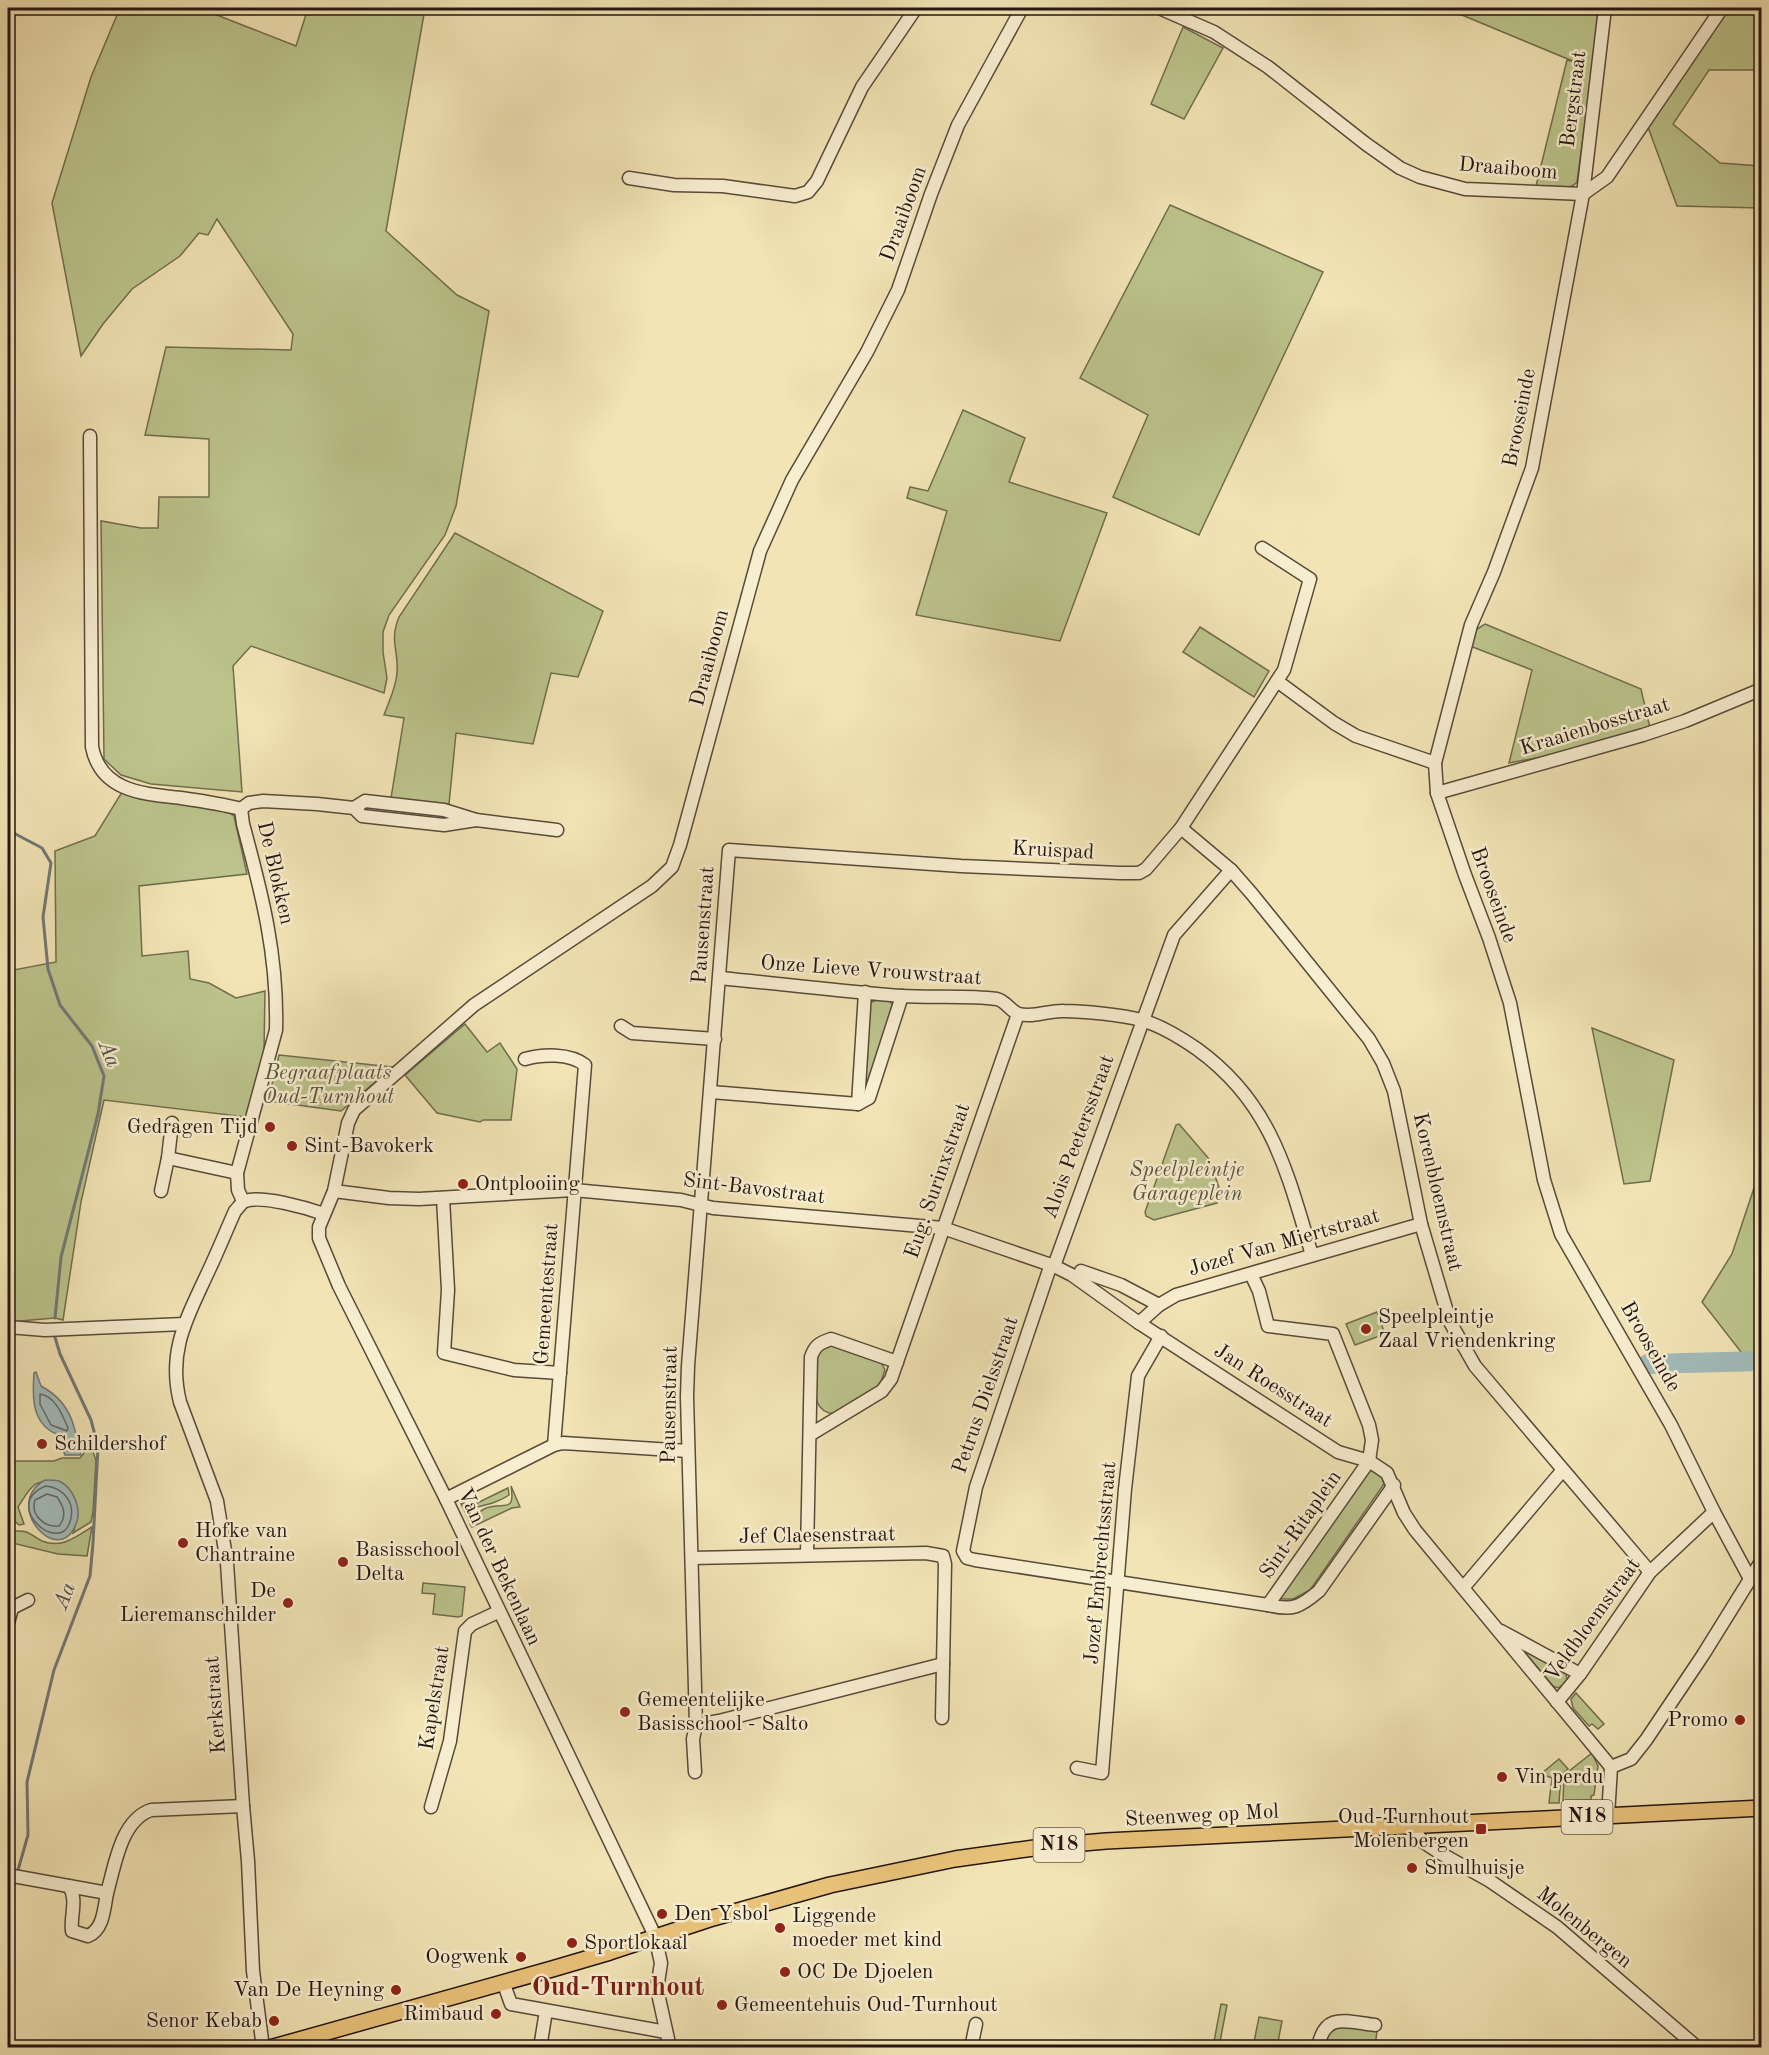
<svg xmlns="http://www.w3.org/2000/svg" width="1769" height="2055" font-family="'Old Standard TT',serif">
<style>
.green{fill:#bcc48c;stroke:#706d4e;stroke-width:1.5}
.water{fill:#a2bbba;stroke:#707976;stroke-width:1.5}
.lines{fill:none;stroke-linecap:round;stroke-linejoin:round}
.shore{stroke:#636866;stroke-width:1.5}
.stream{stroke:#707976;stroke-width:3}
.river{stroke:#a2bbba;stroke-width:20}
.minor-casing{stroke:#584a3a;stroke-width:15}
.major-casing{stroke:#241611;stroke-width:18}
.minor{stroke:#f7edcf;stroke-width:12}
.major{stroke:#e9c27a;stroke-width:15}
.poi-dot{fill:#8f2418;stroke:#f7edcf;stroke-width:2}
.labels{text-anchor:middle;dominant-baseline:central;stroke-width:5;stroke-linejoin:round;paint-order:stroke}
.shield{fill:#f7edcf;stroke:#63564a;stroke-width:1.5}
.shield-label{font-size:20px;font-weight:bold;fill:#241611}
.street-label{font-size:21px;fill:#241611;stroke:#f7edcf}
.park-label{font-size:21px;font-style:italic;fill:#59533c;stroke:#f7edcf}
.poi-label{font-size:21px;fill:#241611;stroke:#f7edcf;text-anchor:start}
.water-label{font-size:22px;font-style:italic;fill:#50504c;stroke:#f7edcf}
.district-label{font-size:27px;font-weight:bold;fill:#7a1f14;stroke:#f7edcf}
</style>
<rect width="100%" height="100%" fill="#f2e4b5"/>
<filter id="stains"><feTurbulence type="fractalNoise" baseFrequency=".00333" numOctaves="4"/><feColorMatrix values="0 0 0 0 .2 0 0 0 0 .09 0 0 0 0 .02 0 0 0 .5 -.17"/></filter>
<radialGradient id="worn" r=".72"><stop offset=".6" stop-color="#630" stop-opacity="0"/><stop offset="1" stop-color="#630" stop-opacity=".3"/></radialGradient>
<g class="green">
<path d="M120,8H199L296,46L308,8H454L452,13L424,14L386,231L457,295L489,311L456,506L445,535L389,615L383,632V652L387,678L384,693L251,646L233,666L242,792L151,784L121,775L104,759L101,521L141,528H158L159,497H209V439L145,435L166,347L291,350L293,334L217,219L208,235L199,233L180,256L132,289L103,324L81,356L52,203L91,77Z"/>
<path d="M1445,8H1601L1577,182C1569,192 1549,187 1536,186L1567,60L1575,62Z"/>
<path d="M1729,8H1761V70H1709L1673,124L1720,163L1761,166V208L1677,206L1648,127Z"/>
<path d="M1183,27L1223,48L1184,119L1151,104Z"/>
<path d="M1170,205L1323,272L1199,535L1113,497L1148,415L1080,378Z"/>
<path d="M963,410L1025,438L1009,482L1107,513L1060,641L916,615L947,511L907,498L910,487L928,491Z"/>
<path d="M455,533L603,611L578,677L551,673L533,744L456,733L449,804L391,798L404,718L384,715C389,701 396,688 397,673C399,650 389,642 399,617Z"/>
<path d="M1485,624L1641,689L1650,728L1579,750L1509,763L1532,670L1470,646L1474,631Z"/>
<path d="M1200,627L1269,671L1254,697L1183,652Z"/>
<path d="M122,792L167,802L228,812L234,816L247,874L139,886L142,956L188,951L190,979L209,983L236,998L265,991L264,1052L246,1117L104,1100L81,1202L63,1320L55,1318L8,1322V971L56,962L55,851L95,836Z"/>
<path d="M878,999L890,1001L894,1007L866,1091L863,1093L870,1003Z"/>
<path d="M465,1024L487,1052L500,1043L517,1069L511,1120H483L480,1122L437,1113L405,1075Z"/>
<path d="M1592,1028L1674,1060L1650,1181L1624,1184Z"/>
<path d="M279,1055L393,1067L341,1111L268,1101Z"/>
<path d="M1179,1124L1210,1160L1221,1194L1217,1203L1154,1220L1146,1216L1145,1212L1176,1125Z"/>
<path d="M1761,1167L1762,1352L1754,1359L1741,1352L1702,1302L1732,1254Z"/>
<path d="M1377,1312L1385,1334L1355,1345L1346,1324Z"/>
<path d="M830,1345L880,1360L885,1370L879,1387L834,1414C813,1411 815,1393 815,1376C816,1370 815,1363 817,1357C819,1350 825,1348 830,1345Z"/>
<path d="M90,1444L96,1460L93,1512L91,1522L73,1533L78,1516L60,1482C33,1478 31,1487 18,1507L24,1524L19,1525L8,1515V1461H54L62,1458H80L84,1453L85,1445Z"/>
<path d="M1371,1467L1382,1477L1384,1484L1310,1590L1293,1599H1277Z"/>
<path d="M511,1486L520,1507L512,1508L472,1527L470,1524C475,1519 478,1512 484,1509C501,1500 516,1516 511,1486Z"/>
<path d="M508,1488L509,1495C499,1502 489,1504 477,1507L469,1520L461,1504L464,1503L467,1508Z"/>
<path d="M8,1524L15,1531C30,1530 30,1535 42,1541C61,1549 76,1537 92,1527L87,1556L58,1554L8,1542Z"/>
<path d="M423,1583L465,1587L462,1616L458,1617L433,1614L435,1594L422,1593Z"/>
<path d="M1519,1646L1566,1673L1567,1682L1558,1688L1553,1686Z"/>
<path d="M1576,1693L1604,1724L1598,1729L1592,1724L1589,1726L1573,1708L1571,1699Z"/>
<path d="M1592,1753L1598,1766L1594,1795L1591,1796V1800L1563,1802L1564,1775Z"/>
<path d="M1559,1759L1568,1769L1561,1775L1559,1803H1549L1552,1778L1541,1774Z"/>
<path d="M1221,2004L1227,2005L1219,2047H1213Z"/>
<path d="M1259,2017L1282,2021L1277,2047H1253Z"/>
<path d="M1341,2026L1377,2031L1375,2047L1324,2048L1329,2030Z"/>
</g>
<g class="water">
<path d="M36,1372L41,1386C58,1395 69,1408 74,1427C78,1438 75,1442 81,1455H65L61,1446V1436C32,1426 32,1400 34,1373Z"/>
<path d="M45,1480C49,1480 55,1480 59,1481C73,1487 81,1508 77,1521C61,1572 0,1505 45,1480Z"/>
</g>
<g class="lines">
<g class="shore">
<path d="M40,1394C55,1396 62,1414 68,1428L67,1431L51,1425L40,1404Z"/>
<path d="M46,1486C64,1488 76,1503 70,1522C59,1556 0,1504 46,1486Z"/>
<path d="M47,1494L57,1497C64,1507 67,1516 59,1526C45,1528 30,1515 35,1500Z"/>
</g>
<g class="stream">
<path d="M8,830L42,848L51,863L43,917L48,969L60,1005L92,1046L104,1076L98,1114L61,1257L55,1318"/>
<path d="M18,1870L28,1835L27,1782L54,1670L90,1576L93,1543L98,1447L91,1420L60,1354L54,1334"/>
<path d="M8,1916L12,1887"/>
<path d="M8,1972V2034"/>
</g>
<path class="river" d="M1648,1364L1762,1361"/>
<defs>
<g id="minor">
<path d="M1159,8L1214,32L1268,67L1366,144L1400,168L1420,177L1465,189L1583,194"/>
<path d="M1605,8L1583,194L1532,468L1494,572L1471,625L1435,763L1437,793L1465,875L1489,938L1510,1003L1544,1180L1561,1234L1671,1425L1714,1512L1749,1577"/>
<path d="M629,178L674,185L723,186L795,196L808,192L817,181L862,87L916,8"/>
<path d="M1583,194L1607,177L1722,8"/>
<path d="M90,436L92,747C101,792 144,794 181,798C202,801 222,804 241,809"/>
<path d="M1277,681L1334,723L1356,736L1435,763"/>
<path d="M1437,793L1643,735L1685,721L1762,689"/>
<path d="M354,808L365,801L444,810L476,820L557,830"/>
<path d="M241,809L243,824C262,894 278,956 276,1030L237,1173L238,1190L243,1201"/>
<path d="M241,809L249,803L263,801L317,804L354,808L362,816L444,825L476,820"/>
<path d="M1181,828L1231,870L1252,894L1369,1039L1383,1063L1394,1091L1421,1224L1450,1322L1475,1366L1650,1572"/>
<path d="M1231,870L1174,935L1054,1266L1049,1270L976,1487L963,1551L967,1558L975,1560L1268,1605"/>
<path d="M720,978C781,984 841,991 901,996C933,998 966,995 997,999C1006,1001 1011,1012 1019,1014C1034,1018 1050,1010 1064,1011C1083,1011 1123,1015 1141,1020C1160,1025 1181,1038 1197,1049C1272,1103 1287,1172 1312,1255"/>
<path d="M621,1026L632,1033L715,1039"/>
<path d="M525,1059C542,1054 570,1053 585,1065L554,1445"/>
<path d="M711,1092L858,1104L869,1098L902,996"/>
<path d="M858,1104L865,992"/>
<path d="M168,1158L237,1173"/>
<path d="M161,1191L168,1158L172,1123"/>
<path d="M334,1191L389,1198L419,1199L574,1190L681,1200L713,1208L943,1228L1054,1266L1072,1275L1139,1323L1338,1452L1369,1461L1387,1473L1404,1513L1415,1530L1611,1767"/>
<path d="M443,1198L448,1290L444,1353L514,1370L560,1373"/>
<path d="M1081,1271L1121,1285L1159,1305"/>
<path d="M1251,1274L1259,1291L1268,1326L1333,1334L1369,1425L1372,1440L1369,1461L1268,1605C1293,1611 1300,1607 1319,1591L1394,1485"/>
<path d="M1139,1323L1159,1305L1176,1295L1421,1224"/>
<path d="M8,1327L45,1330L184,1324"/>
<path d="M811,1434L882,1391L891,1379L1018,1014"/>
<path d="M446,1499L554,1445L563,1443L688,1451"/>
<path d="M807,1554L811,1357C815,1345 820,1343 831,1339L897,1362"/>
<path d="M692,1558L926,1553L943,1556L945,1564L942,1718"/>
<path d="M1463,1588L1562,1471"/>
<path d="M8,1606L12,1608L8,1623"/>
<path d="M12,1608L28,1600"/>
<path d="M1501,1631L1580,1674"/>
<path d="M1557,1702L1580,1674L1650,1572L1714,1512"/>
<path d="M696,1725L719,1721L943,1664"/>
<path d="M1077,1768L1102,1773L1125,1489L1138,1376L1161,1336"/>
<path d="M695,1772L693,1739L696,1725L687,1397L688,1366L729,850L961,866L1120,873H1139L1146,869L1181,828L1284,670L1310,579L1262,548"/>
<path d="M431,1807L450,1741L465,1631L472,1624L498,1612"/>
<path d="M1608,1816L1611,1767L1631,1759L1646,1740L1703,1655L1762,1560"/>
<path d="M1412,1826L1422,1841L1440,1853L1490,1881L1557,1927L1698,2048"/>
<path d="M8,1875L107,1893C115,1865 121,1820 151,1810L243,1806"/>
<path d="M69,1886C78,1900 70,1916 72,1931L88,1936C104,1929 104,1908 107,1893"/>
<path d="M506,1990L511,2004L666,2032"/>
<path d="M8,2045L15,2048"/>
<path d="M263,2048L253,1971L248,1861L243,1806L227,1563L217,1501L180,1402C167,1350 188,1316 209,1270C218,1251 226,1231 235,1211C238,1208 241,1203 245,1201C262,1195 307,1208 324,1214"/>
<path d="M540,2048L546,2011"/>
<path d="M670,2048L657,1989L661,1963L655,1936L446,1499L339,1286L319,1238V1227L334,1191L348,1123L354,1110L474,1005L652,886L672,867L680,845L760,551L792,480L867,352L898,290L931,194L958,125L1022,8"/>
<path d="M971,2048L976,2024"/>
<path d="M1318,2048C1324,2011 1347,2022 1375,2025"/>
</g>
<path id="major" d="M270,2048L552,1969L610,1952L713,1918L830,1885L955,1859L1048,1846L1106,1841L1762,1808"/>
</defs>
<use href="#minor" class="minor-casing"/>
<use href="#major" class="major-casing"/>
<use href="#minor" class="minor"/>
<use href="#major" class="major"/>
</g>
<g class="poi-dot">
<circle cx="270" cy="1127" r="6"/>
<circle cx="292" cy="1146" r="6"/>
<circle cx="463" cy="1184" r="6"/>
<circle cx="1366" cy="1329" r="6"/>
<circle cx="42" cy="1444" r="6"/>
<circle cx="183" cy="1543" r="6"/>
<circle cx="343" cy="1562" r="6"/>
<circle cx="288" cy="1603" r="6"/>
<circle cx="625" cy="1712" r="6"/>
<circle cx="1740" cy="1720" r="6"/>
<circle cx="1502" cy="1777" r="6"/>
<rect x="1475" y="1823" width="12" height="12" rx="3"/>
<circle cx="1412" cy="1868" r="6"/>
<circle cx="662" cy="1914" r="6"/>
<circle cx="780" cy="1928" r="6"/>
<circle cx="572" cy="1943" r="6"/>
<circle cx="521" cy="1957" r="6"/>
<circle cx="785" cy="1972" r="6"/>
<circle cx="396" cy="1990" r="6"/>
<circle cx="722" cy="2005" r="6"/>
<circle cx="496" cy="2014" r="6"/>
<circle cx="274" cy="2021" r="6"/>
</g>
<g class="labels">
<g class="shield">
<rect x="1561.5" y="1800" width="51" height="34" rx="4.5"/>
<rect x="1033.5" y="1828" width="51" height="34" rx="4.5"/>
</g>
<g class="shield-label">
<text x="1587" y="1817">N18</text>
<text x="1059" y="1845">N18</text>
</g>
<g class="street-label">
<text transform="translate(1574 99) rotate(-83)">Bergstraat</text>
<text transform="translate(1508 169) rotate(5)">Draaiboom</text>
<text transform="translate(904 214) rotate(-70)">Draaiboom</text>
<text transform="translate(1520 418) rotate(-79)">Brooseinde</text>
<text transform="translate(710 658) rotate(-75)">Draaiboom</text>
<text transform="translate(1595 727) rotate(-17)">Kraaienbosstraat</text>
<text transform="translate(1053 851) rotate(3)">Kruispad</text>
<text transform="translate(275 873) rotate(77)">De Blokken</text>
<text transform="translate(1493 895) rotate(70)">Brooseinde</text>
<text transform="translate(704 925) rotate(-86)">Pausenstraat</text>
<text transform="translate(871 971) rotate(4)">Onze Lieve Vrouwstraat</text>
<text transform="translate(1079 1137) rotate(-70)">Alois Peetersstraat</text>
<text transform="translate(938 1181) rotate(-71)">Eug. Surinxstraat</text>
<text transform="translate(754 1189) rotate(7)">Sint-Bavostraat</text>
<text transform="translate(1437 1192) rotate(77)">Korenbloemstraat</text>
<text transform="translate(1284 1243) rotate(-16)">Jozef Van Miertstraat</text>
<text transform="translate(547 1294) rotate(-86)">Gemeentestraat</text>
<text transform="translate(1650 1347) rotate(60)">Brooseinde</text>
<text transform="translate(1273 1386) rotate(33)">Jan Roesstraat</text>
<text transform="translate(986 1395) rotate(-71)">Petrus Dielsstraat</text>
<text transform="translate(670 1405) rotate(-89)">Pausenstraat</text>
<text transform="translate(1301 1525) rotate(-55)">Sint-Ritaplein</text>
<text transform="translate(817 1536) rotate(-1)">Jef Claesenstraat</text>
<text transform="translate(1101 1563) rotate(-85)">Jozef Embrechtsstraat</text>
<text transform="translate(499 1567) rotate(65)">Van der Bekenlaan</text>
<text transform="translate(1593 1620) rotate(-54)">Veldbloemstraat</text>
<text transform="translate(435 1698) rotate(-81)">Kapelstraat</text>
<text transform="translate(216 1705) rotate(-94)">Kerkstraat</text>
<text transform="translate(1202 1816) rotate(-3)">Steenweg op Mol</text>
<text transform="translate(1584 1928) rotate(39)">Molenbergen</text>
</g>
<g class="park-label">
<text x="328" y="1073">Begraafplaats<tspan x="328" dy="24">Oud-Turnhout</tspan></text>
<text x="1187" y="1170">Speelpleintje<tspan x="1187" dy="24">Garageplein</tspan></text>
</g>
<g class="poi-label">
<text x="258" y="1127" text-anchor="end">Gedragen Tijd</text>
<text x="304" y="1146">Sint-Bavokerk</text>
<text x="475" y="1184">Ontplooiing</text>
<text x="1378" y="1317">Speelpleintje<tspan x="1378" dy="24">Zaal Vriendenkring</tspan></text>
<text x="54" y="1444">Schildershof</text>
<text x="195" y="1531">Hofke van<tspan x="195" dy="24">Chantraine</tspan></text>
<text x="355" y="1550">Basisschool<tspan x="355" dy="24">Delta</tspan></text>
<text x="276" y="1591" text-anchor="end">De<tspan x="276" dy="24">Lieremanschilder</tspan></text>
<text x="637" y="1700">Gemeentelijke<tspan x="637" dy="24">Basisschool - Salto</tspan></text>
<text x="1728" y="1720" text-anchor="end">Promo</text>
<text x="1514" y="1777">Vin perdu</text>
<text x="1469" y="1817" text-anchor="end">Oud-Turnhout<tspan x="1469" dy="24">Molenbergen</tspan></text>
<text x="1424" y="1868">Smulhuisje</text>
<text x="674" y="1914">Den Ysbol</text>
<text x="792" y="1916">Liggende<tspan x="792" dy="24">moeder met kind</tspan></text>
<text x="584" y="1943">Sportlokaal</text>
<text x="509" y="1957" text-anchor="end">Oogwenk</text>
<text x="797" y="1972">OC De Djoelen</text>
<text x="384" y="1990" text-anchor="end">Van De Heyning</text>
<text x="734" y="2005">Gemeentehuis Oud-Turnhout</text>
<text x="484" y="2014" text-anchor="end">Rimbaud</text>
<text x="262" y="2021" text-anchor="end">Senor Kebab</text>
</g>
<g class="water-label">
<text transform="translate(109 1054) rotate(68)">Aa</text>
<text transform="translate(65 1596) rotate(-69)">Aa</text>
</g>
<g class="district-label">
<text x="618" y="1987">Oud-Turnhout</text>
</g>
</g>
<rect width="1769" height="2055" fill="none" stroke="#f2e4b5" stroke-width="30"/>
<rect x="9" y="9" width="1751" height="2037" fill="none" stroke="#241611" stroke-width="3"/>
<rect x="15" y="15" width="1739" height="2025" fill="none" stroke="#241611" stroke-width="1.5"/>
<rect width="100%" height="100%" filter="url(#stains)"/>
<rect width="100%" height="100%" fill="url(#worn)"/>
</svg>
